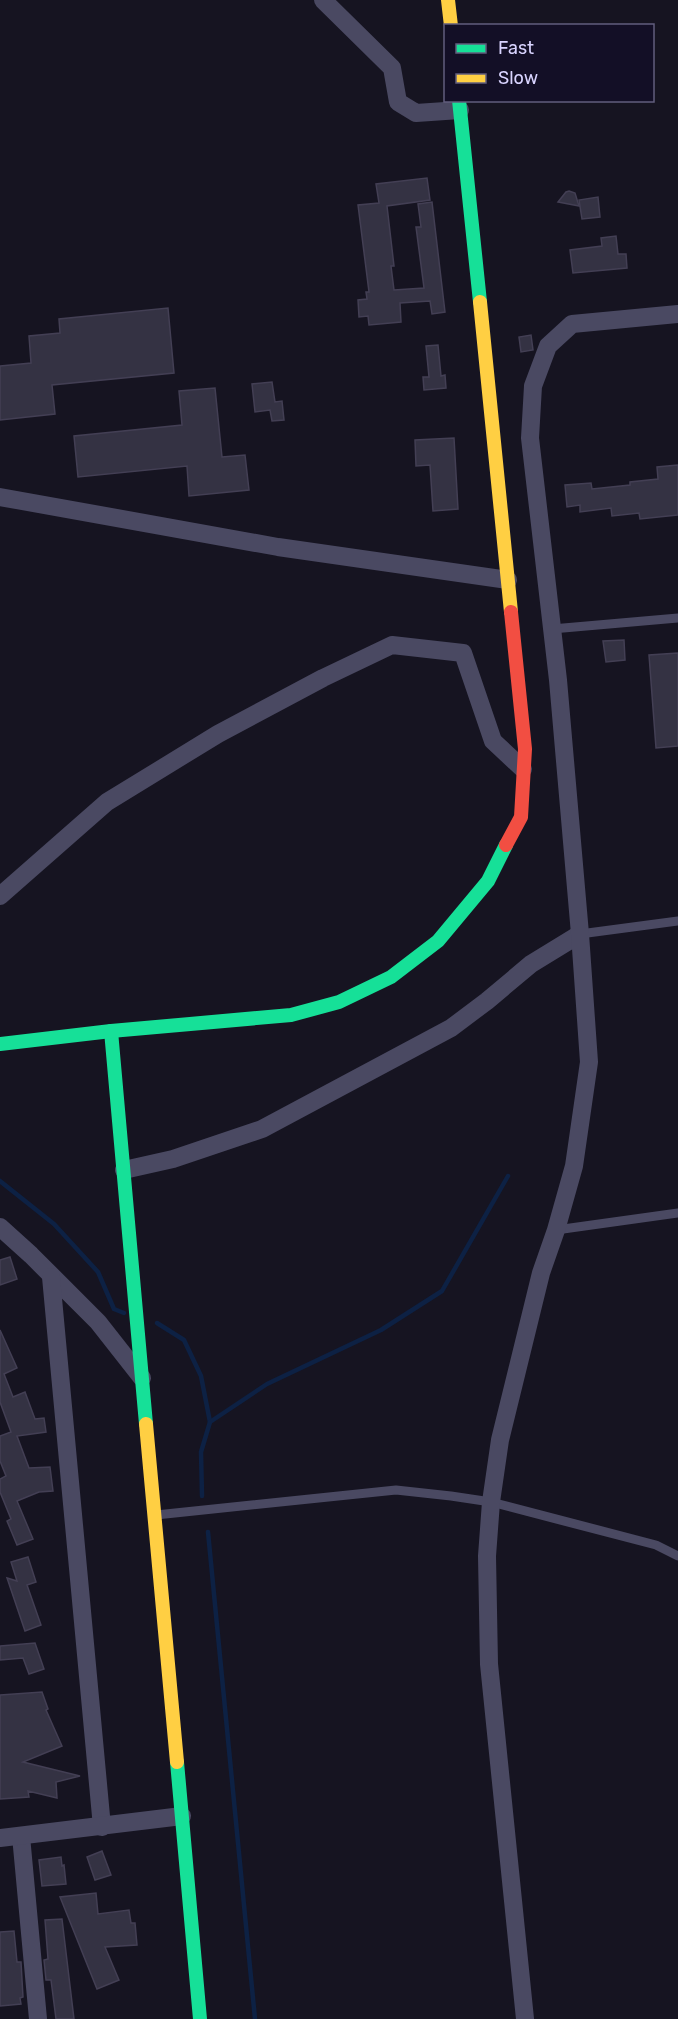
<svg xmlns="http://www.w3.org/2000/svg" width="678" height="2019" font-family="Rubik,sans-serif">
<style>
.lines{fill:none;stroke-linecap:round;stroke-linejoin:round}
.stream{stroke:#0d2144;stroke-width:4.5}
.building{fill:#343243;stroke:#433f54;stroke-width:1.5}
.lane{stroke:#4a4962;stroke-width:9}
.street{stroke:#4a4962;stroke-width:18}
.fast{stroke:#16e098;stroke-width:14}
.slow{stroke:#ffcf43;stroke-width:14}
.jam{stroke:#f24e42;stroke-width:14}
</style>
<rect width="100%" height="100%" fill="#161421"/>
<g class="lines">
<g class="stream">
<path d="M0,1181L54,1224L98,1272L114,1309L124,1313"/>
<path d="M157,1323L184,1340L201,1376L210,1422"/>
<path d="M202,1496L201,1452L210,1422L267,1384L381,1330L442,1291L508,1176"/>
<path d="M208,1532L255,2019"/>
</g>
</g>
<g class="building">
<path d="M427,178L430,200L387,206L394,266H391L394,290L424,288L416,227H421L418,204L432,202L445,312L432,314L430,301L400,303L401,322L369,325L368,316L359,317L358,300L367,299L366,292H369L358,205L379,203L376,184Z"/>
<path d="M569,191L575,193L579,206L558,202L566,192Z"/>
<path d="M598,197L600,217L582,219L579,200Z"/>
<path d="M616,236L618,254H626L627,268L573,273L570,250L602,246L601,238Z"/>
<path d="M168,308L174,373L52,385L55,414L0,420V366L31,363L29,336L60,333L59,319Z"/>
<path d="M531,335L533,350L521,352L519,337Z"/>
<path d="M438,345L441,376L445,375L446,388L424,390L423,377H429L426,346Z"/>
<path d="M272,382L275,402L282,401L284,420L272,421L270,410L255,412L252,384Z"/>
<path d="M215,388L222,457L245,455L249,490L189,496L187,466L78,477L74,436L182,425L179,391Z"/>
<path d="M454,438L458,509L433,511L430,465L416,466L415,440Z"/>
<path d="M678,465V515L640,519L639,513L612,516L611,508L580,512V505L567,507L565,485L591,483L592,489L630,485V482L658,479L657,467Z"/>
<path d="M624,640L625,660L606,662L603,641Z"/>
<path d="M678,653V746L656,748L649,655Z"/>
<path d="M10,1257L17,1279L0,1285V1260Z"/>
<path d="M0,1330L17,1368L4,1374L13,1397L25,1392L35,1419L44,1418L46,1432L17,1436L29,1468L50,1467L53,1491L39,1492L17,1501L33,1539L17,1545L7,1521L11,1519L0,1492V1479L6,1476L0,1461V1436L11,1432L0,1402Z"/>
<path d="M28,1557L36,1582L27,1585L41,1625L25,1631L7,1578L17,1581L11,1562Z"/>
<path d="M35,1643L44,1669L29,1674L23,1658L0,1660V1646Z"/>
<path d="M42,1692L48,1709L46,1710L62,1746L23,1762L80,1776L56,1782L57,1798L28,1791L29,1797L0,1799V1695Z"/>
<path d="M102,1851L111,1875L95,1880L87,1857Z"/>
<path d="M61,1857L62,1866L64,1865L66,1884L42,1886L39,1860Z"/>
<path d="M96,1893L98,1914L129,1910L131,1923H135L137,1945L105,1947L119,1980L97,1989L60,1897Z"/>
<path d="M62,1919L74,2019H56L51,1980H46L44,1960L48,1959L45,1920Z"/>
<path d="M14,1931L17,1962H21L23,1997L20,1998L21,2004L0,2006V1932Z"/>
</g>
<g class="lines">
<g class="lane">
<path d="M552,629L678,618"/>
<path d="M580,934L678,921"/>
<path d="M556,1230L678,1213"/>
<path d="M156,1515L396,1490L451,1496L491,1502L656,1545L678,1556"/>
</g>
<g class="street">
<path d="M323,0L392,68L398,102L416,113L460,110"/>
<path d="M0,497L278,547L508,580"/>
<path d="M0,896L107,802L218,734L323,678L392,645L463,653L493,741L523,769"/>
<path d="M124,1170L173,1159L262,1129L451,1028L487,1001L531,964L580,934"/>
<path d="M0,1227L31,1255L98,1322L142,1378"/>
<path d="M51,1277L102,1827"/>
<path d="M21,1836L38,2019"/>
<path d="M0,1838L182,1816"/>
<path d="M525,2019L489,1664L487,1556L491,1502L500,1440L541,1273L556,1230L574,1166L589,1062L580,934L558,680L530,438L533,386L548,346L572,324L678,314"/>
</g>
<g class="fast">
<path d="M459,100L480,302"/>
<path d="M111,1031L146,1424"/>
<path d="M0,1044L111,1031L291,1015L339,1002L391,977L438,941L488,881L506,845"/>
<path d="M177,1762L200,2019"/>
</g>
<g class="slow">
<path d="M448,0L451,26"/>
<path d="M480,302L511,612"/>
<path d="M146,1424L177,1762"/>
</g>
<path class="jam" d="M506,845L521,817L525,749L511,612"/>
</g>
<rect x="444" y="24" width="210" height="78" fill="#130f26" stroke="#625e7d" stroke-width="1.5"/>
<rect x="456" y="44" width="30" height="9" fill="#16e098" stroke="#625e7d" stroke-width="1.5"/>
<text x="498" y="54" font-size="18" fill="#d9d4ff">Fast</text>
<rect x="456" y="74" width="30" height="9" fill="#ffcf43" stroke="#625e7d" stroke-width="1.5"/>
<text x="498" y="84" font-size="18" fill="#d9d4ff">Slow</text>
</svg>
